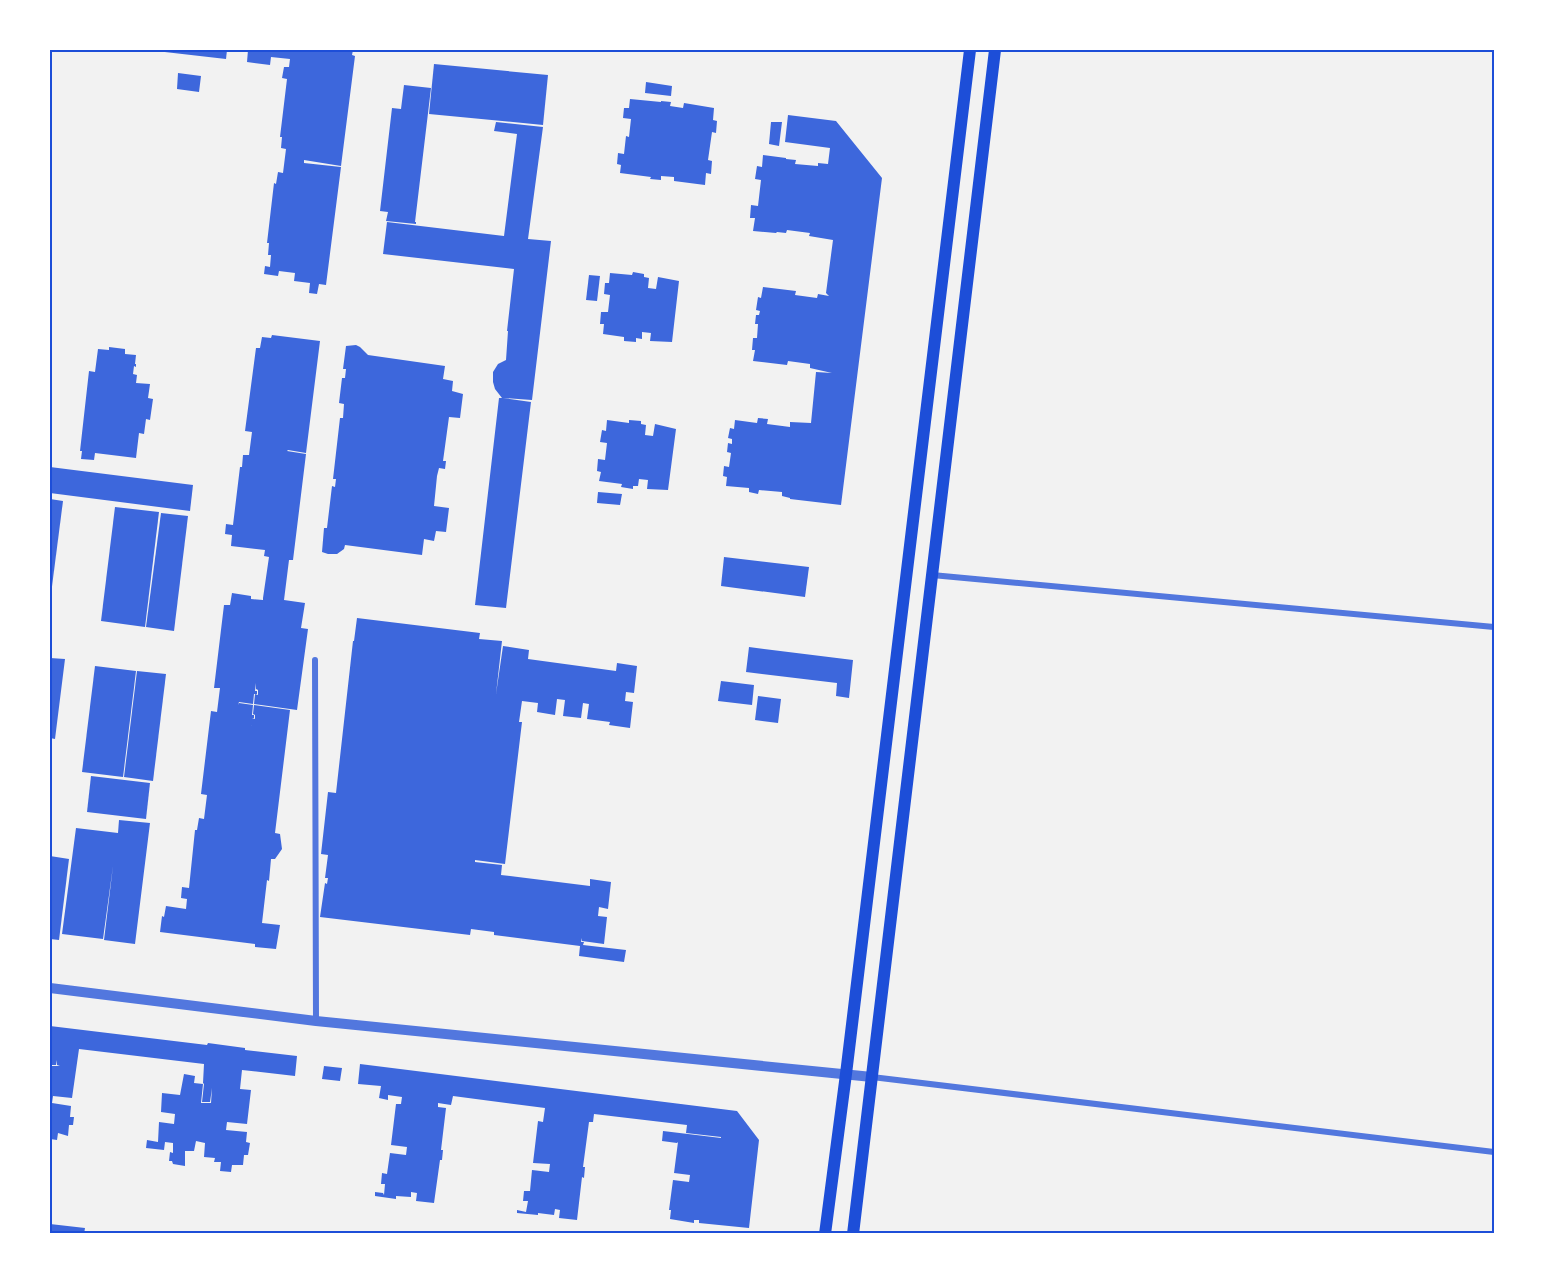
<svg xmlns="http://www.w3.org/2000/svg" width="1544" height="1283" font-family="'Work Sans',sans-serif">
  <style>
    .building { fill: #3d67dc }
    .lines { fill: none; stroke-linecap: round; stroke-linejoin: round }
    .minor { stroke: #5277de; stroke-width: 6 }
    .tertiary { stroke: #5277de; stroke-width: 10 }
    .secondary { stroke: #1d4ed8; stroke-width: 12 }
    .neatline { fill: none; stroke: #1d4ed8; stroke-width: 2 }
  </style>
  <rect width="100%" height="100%" fill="#f2f2f2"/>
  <g class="building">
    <path d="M156 50H227L226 59 156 51Z"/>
    <path d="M248 50H353L352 55 355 56 341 166 304 160V163L341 167 326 285 319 284 317 294 309 293 310 283 294 281 295 273 279 271 278 276 264 274 265 266 270 267 271 255H268L269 243H267L274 183 276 184 278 172 283 173 286 149 281 148 282 137H280L287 79 282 78 284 67H289L290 59 271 57 270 65 247 62Z"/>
    <path d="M434 64 548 75 543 125 429 114Z"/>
    <path d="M178 73 201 76 199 92 177 89Z"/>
    <path d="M646 82 672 86 671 96 645 93Z"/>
    <path d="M404 85 431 88 415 222H416V224L386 221 388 212 380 211 392 108 401 109Z"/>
    <path d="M630 99 661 102V101L671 102 670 106 683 108 684 103 714 108 713 120 717 121 716 133 712 132 708 160 712 161 711 174 706 173 705 185 674 181V177L661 176V180L650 179 651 177 620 173 621 165 617 164 618 153 624 154 626 136 629 137 631 119 623 118 624 108H629Z"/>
    <path d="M788 115 836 121 882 178 841 505 790 499V498L782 496V492L759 490 758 494 749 492V488L726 486 727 477 723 476 724 466 729 467 731 453 727 452 728 443 732 444V439L728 438 730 428 734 429 735 420 757 423 758 418 768 419 767 424 790 427V422L811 423 816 372 832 373 810 368V364L788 361 787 365 753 361 755 350H752L753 338H757L758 324H755L756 315H759L760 311 756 310 758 297 761 298 763 287 796 291 795 295 817 298 818 294 829 296 826 293 833 240 809 236 810 233 787 230 786 233 777 232 776 233 753 231 755 218H750L751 205 758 206 761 180 755 179 757 166 762 167 763 155 786 158V159L796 160 795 164 818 166V163L828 164 830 148 785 142Z"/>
    <path d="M496 122 543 127 528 239 551 241 532 400 503 398 531 402 506 608 475 605 499 398H502L495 389 493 382V372L498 364 506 360 508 331H507L514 269 383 254 387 222 504 236 517 134 494 131Z"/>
    <path d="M771 122H782L779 146 769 144Z"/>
    <path d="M633 272 644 274V277L649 278 648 288 656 289 658 277 679 281 672 342 650 341 651 333 642 332V339L636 338V342L624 341V337L603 334 604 324H600L601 312H608L610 295 604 294 605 283H609L610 273 632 275Z"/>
    <path d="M589 275 600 276 597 301 586 300Z"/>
    <path d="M272 335 320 341 306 453 288 450 287 451 306 454 293 560H289L284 600 305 603 301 628 308 629 297 710 254 704 255 694 258 695V690L256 689V683L255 691H257V694H254L253 704 239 702 238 705 239 703 253 705 252 715H254V718H252L251 726 252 718 255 719V715L253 714 254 705 290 710 275 833 280 834 282 849 275 859H271L269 881 267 880 262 923 280 925 276 949 255 947V944L160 932 162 916 164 917 166 906 186 909 187 899 181 898 182 887 189 888 195 830H197L199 818 204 819 207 795 201 794 211 711 217 712 220 688H214L224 605H230L232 593 251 596V599L263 600V598L269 557 264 556 265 550 231 546 232 535 225 534 226 524 233 525 240 467H242L243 455H249L252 432 245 431 256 348H260L262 337 271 338Z"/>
    <path d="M356 345 360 347 368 355 445 366 443 379 453 381 452 391 463 394 460 418 449 417 443 461H446L445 469 439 468 437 476 434 506 449 508 446 532 436 531 434 541 424 539 422 555 345 545 344 549 337 554H328L322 552 324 528H327L332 486 335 487 336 479H333L340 418H343L344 404 339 403 342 378H345L346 369H343L346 346Z"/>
    <path d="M109 347 125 349V354L136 355 135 364H136V367L134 366 133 374 137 375 136 383 150 384 148 398 153 399 150 420 146 419 144 434 139 433 136 458 95 453 94 460 81 459 82 451H80L89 371 95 372 98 349 109 350Z"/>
    <path d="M607 420 629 423V420L641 421V424L646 425 645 435 653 436 655 424 676 429 668 490 647 489 648 480 639 479 638 486H633V489L621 487 622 484 599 481 601 472 597 471 598 459 605 460 607 443 600 442 602 430 606 431Z"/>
    <path d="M50 467 193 485 190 511 50 493Z"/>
    <path d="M598 492 622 494 620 505 597 503Z"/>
    <path d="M50 499 63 501 51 594H50Z"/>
    <path d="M115 507 159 512 145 627 101 621Z"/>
    <path d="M161 513 188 516 174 631 146 627Z"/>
    <path d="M724 557 809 567 805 597 721 586Z"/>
    <path d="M357 618 480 633 479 639 502 641 496 694 503 646 529 650 528 659 616 671 617 663 637 666 634 693 626 692 625 701 633 702 630 728 609 725 610 722 587 719 589 704 583 703 581 718 563 716 565 700 557 699 555 715 537 712 538 703 522 701 519 722H522L505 864 475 860V862L502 865 501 875 590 886V879L611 882 608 909 599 907 598 916 607 917 604 944 582 941V938L581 942H584L583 945 626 950 624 962 579 956 580 946 494 935V932L471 929 470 935 320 917 325 883 327 884 328 878H325L328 855 321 854 328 792 336 793 353 641H354Z"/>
    <path d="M749 647 853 660 849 698 836 696 837 683 746 672Z"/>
    <path d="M50 658 65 659 55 739 50 738Z"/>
    <path d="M95 666 136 671 123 777 82 772Z"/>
    <path d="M137 671 166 674 153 781 124 777Z"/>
    <path d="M721 681 754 685 752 705 718 701Z"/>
    <path d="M758 696 781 699 778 723 755 720Z"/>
    <path d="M91 776 150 783 146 819 87 812Z"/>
    <path d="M119 820 150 823 135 944 104 940 113 866 103 939 62 934 76 828 118 833Z"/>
    <path d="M50 856 69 859 59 940 50 939Z"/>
    <path d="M50 1026 207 1045 208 1043 245 1048V1050L297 1056 295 1076 242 1070 240 1089 251 1090 247 1124 227 1122 226 1130 247 1132 246 1142 250 1143 248 1155H244L243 1165H232L231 1172 220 1171 221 1162H214L215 1158 204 1157 205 1143 196 1141 194 1151H185V1166L173 1164 172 1161H169L170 1152 173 1153V1143L165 1142 164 1150 146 1148 147 1140 158 1142 159 1122 174 1124 175 1114 161 1112 162 1093 180 1095 184 1074 195 1076 194 1083 203 1084 201 1103H199H211L212 1088 210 1102H202L204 1084 203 1083 204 1064 79 1049 72 1098 53 1096 52 1103 71 1106 70 1117H74L73 1125H69L68 1136 58 1133 57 1140 50 1139V1066H60L57 1065 56 1060V1065H50Z"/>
    <path d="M360 1064 737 1111 759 1140 749 1228 699 1223V1220H694V1223L670 1219 671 1210H669L673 1180 689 1182 690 1175 674 1173 678 1142 677 1143 662 1141 663 1131 721 1138V1137L686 1133 687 1125 594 1114 593 1122H589L583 1167H585L584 1178 582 1177 577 1220 559 1218 560 1210 555 1209 554 1215 538 1213V1215L517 1213V1210L526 1212 528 1201H523L524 1191H530L532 1170 549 1172 550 1164 533 1163 538 1121 543 1122 545 1108 453 1096 451 1105 438 1103V1107L446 1108 441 1150H443L442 1160H440L434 1203 416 1201 417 1193 411 1192V1197L396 1196V1199L375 1196V1192L383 1193 384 1195 385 1184H381L382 1173 387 1174 390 1153 406 1155 407 1147 391 1145 396 1104H401L402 1097 388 1095V1100L379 1098 381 1086 358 1084Z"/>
    <path d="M324 1066 342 1068 340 1081 322 1079Z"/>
    <path d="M50 1224 85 1228 84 1234H50Z"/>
  </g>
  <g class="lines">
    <g class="minor">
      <path d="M932 575 1494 627"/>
      <path d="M315 660 316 1021"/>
      <path d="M872 1077 1494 1152"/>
    </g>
    <path class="tertiary" d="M50 988 316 1021 872 1077"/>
    <g class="secondary">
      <path d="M825 1234 846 1074 970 50"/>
      <path d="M853 1234 995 50"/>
    </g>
  </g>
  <rect width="1544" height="1283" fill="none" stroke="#ffffff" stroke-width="102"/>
  <rect x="51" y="51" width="1442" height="1181" class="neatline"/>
</svg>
